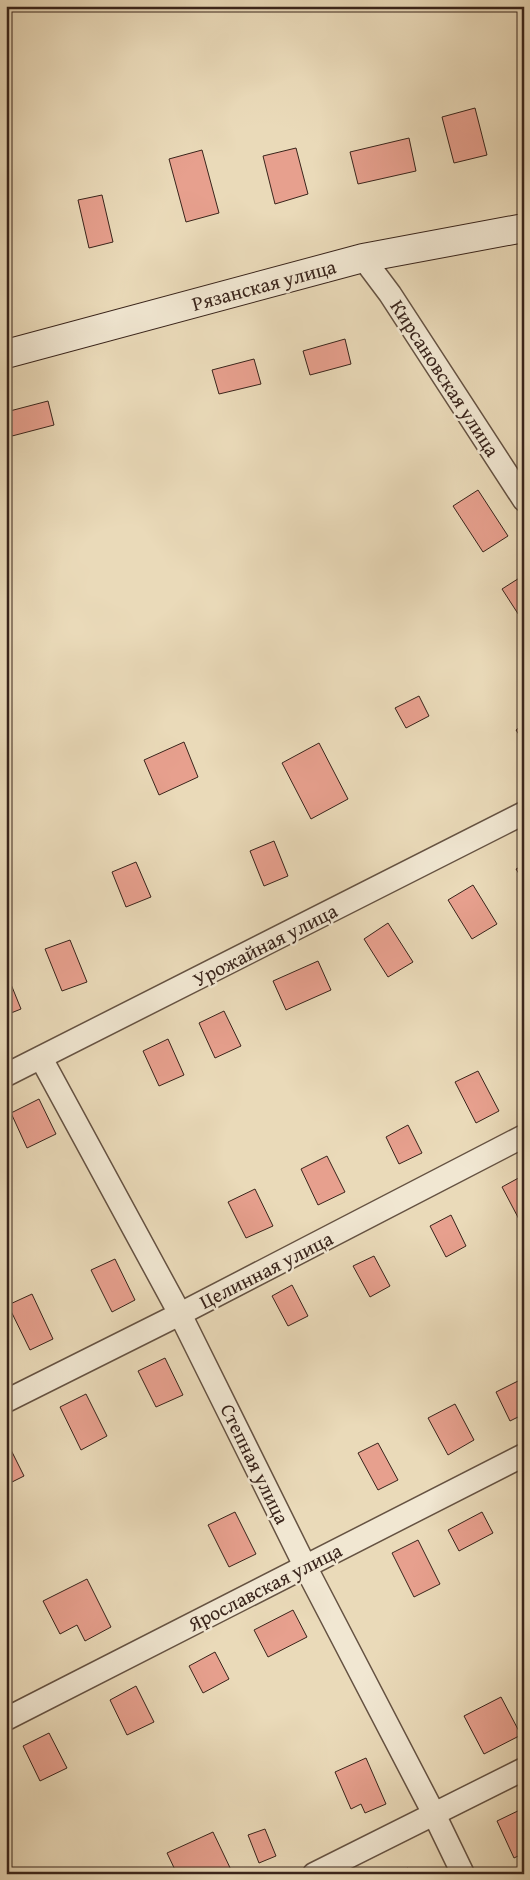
<svg xmlns="http://www.w3.org/2000/svg" width="530" height="1880" font-family="'Gentium Book Plus',serif">
  <style>
    .building { fill: #e7a08e; stroke: #39241b }
    .lines { fill: none; stroke-linecap: round; stroke-linejoin: round }
    .minor-casing { stroke: #655242; stroke-width: 25 }
    .secondary-casing { stroke: #39241b; stroke-width: 30 }
    .minor { stroke: #f1e7d2; stroke-width: 22 }
    .secondary { stroke: #f1e7d2; stroke-width: 28 }
    .labels { text-anchor: middle; stroke-width: 5; stroke-linejoin: round; paint-order: stroke }
    .street-label { font-size: 20px; fill: #39241b; stroke: #f1e7d2 }
  </style>
  <rect width="100%" height="100%" fill="#eadab9"/>
  <filter id="stains"><feTurbulence type="fractalNoise" baseFrequency=".004" numOctaves="4"/><feColorMatrix values="0 0 0 0 .2 0 0 0 0 .09 0 0 0 0 .02 0 0 0 .5 -.17"/></filter>
  <radialGradient id="worn" r=".72"><stop offset=".6" stop-color="#630" stop-opacity="0"/><stop offset="1" stop-color="#630" stop-opacity=".3"/></radialGradient>
  <g class="building">
    <path d="M475 108 487 155 454 163 442 117Z"/>
    <path d="M409 138 416 171 358 184 350 152Z"/>
    <path d="M296 148 308 194 275 204 263 156Z"/>
    <path d="M202 150 219 213 186 222 169 159Z"/>
    <path d="M102 195 113 242 89 248 78 200Z"/>
    <path d="M345 339 351 364 310 375 303 351Z"/>
    <path d="M254 359 261 384 219 394 212 370Z"/>
    <path d="M48 401 54 425 12 436 6 412Z"/>
    <path d="M478 490 508 536 483 552 453 506Z"/>
    <path d="M524 575V623L502 589Z"/>
    <path d="M419 696 429 716 406 728 395 708Z"/>
    <path d="M524 724V742L516 730Z"/>
    <path d="M184 742 198 777 159 795 144 760Z"/>
    <path d="M319 743 348 799 311 819 282 763Z"/>
    <path d="M274 841 288 876 264 886 250 851Z"/>
    <path d="M136 862 151 897 126 907 112 872Z"/>
    <path d="M524 865V882L516 869Z"/>
    <path d="M473 885 497 924 472 939 448 900Z"/>
    <path d="M388 923 413 962 388 977 364 939Z"/>
    <path d="M70 940 87 982 62 991 45 949Z"/>
    <path d="M318 961 331 990 286 1010 273 981Z"/>
    <path d="M6 972 21 1009 6 1015Z"/>
    <path d="M224 1011 241 1046 215 1058 199 1023Z"/>
    <path d="M168 1039 184 1075 159 1086 143 1051Z"/>
    <path d="M478 1071 499 1111 476 1123 455 1082Z"/>
    <path d="M39 1099 56 1134 27 1148 11 1113Z"/>
    <path d="M408 1125 422 1153 399 1164 386 1137Z"/>
    <path d="M327 1156 345 1192 318 1205 301 1169Z"/>
    <path d="M524 1175V1222L521 1223 502 1187Z"/>
    <path d="M255 1189 273 1226 246 1238 228 1202Z"/>
    <path d="M451 1215 466 1246 446 1257 430 1226Z"/>
    <path d="M374 1256 390 1286 370 1297 353 1266Z"/>
    <path d="M115 1259 135 1300 112 1312 91 1270Z"/>
    <path d="M292 1285 308 1316 288 1326 272 1296Z"/>
    <path d="M32 1294 53 1339 30 1350 8 1305Z"/>
    <path d="M165 1358 183 1395 156 1407 138 1371Z"/>
    <path d="M524 1378V1414L510 1421 496 1392Z"/>
    <path d="M86 1394 107 1436 81 1450 60 1407Z"/>
    <path d="M455 1404 474 1440 448 1455 428 1418Z"/>
    <path d="M6 1440 24 1476 6 1485Z"/>
    <path d="M378 1443 398 1480 378 1490 358 1453Z"/>
    <path d="M235 1512 256 1554 229 1567 208 1525Z"/>
    <path d="M482 1512 493 1533 459 1551 448 1530Z"/>
    <path d="M418 1540 440 1584 414 1597 392 1553Z"/>
    <path d="M87 1579 111 1627 85 1641 77 1625 60 1634 43 1601Z"/>
    <path d="M293 1610 307 1637 268 1657 254 1630Z"/>
    <path d="M215 1652 229 1679 203 1693 189 1666Z"/>
    <path d="M136 1686 154 1722 127 1735 110 1700Z"/>
    <path d="M501 1697 521 1735 484 1754 464 1716Z"/>
    <path d="M49 1733 67 1768 40 1781 23 1746Z"/>
    <path d="M366 1758 386 1804 365 1813 361 1804 351 1809 335 1772Z"/>
    <path d="M524 1808V1853L514 1858 497 1821Z"/>
    <path d="M265 1829 276 1856 259 1863 248 1835Z"/>
    <path d="M213 1832 233 1874H177L167 1853Z"/>
    <path d="M408 1868 411 1874H396Z"/>
  </g>
  <g class="lines">
    <g class="minor-casing">
      <g id="minor">
        <path d="M363 258 390 294 524 500"/>
        <path d="M41 1058 180 1314 305 1566 434 1814 463 1874"/>
        <path d="M6 1075 524 813"/>
        <path d="M6 1401 180 1314 524 1136"/>
        <path d="M6 1719 524 1455"/>
        <path d="M314 1874 524 1769"/>
      </g>
    </g>
    <g class="secondary-casing">
      <path id="secondary" d="M6 354 363 258 524 228"/>
    </g>
    <use href="#minor" class="minor"/>
    <use href="#secondary" class="secondary"/>
  </g>
  <g class="labels">
    <g class="street-label">
      <text transform="translate(264 285) rotate(-15)" y="7">Рязанская улица</text>
      <text transform="translate(445 378) rotate(57)" y="7">Кирсановская улица</text>
      <text transform="translate(265 945) rotate(-27)" y="7">Урожайная улица</text>
      <text transform="translate(266 1270) rotate(-27)" y="7">Целинная улица</text>
      <text transform="translate(255 1464) rotate(64)" y="7">Степная улица</text>
      <text transform="translate(265 1587) rotate(-27)" y="7">Ярославская улица</text>
    </g>
  </g>
  <rect width="530" height="1880" fill="none" stroke="#eadab9" stroke-width="25"/>
  <rect x="8" y="8" width="515" height="1865" fill="none" stroke="#39241b" stroke-width="2.5"/>
  <rect x="12" y="12" width="505" height="1855" fill="none" stroke="#39241b"/>
  <rect width="100%" height="100%" filter="url(#stains)"/>
  <rect width="100%" height="100%" fill="url(#worn)"/>
</svg>
